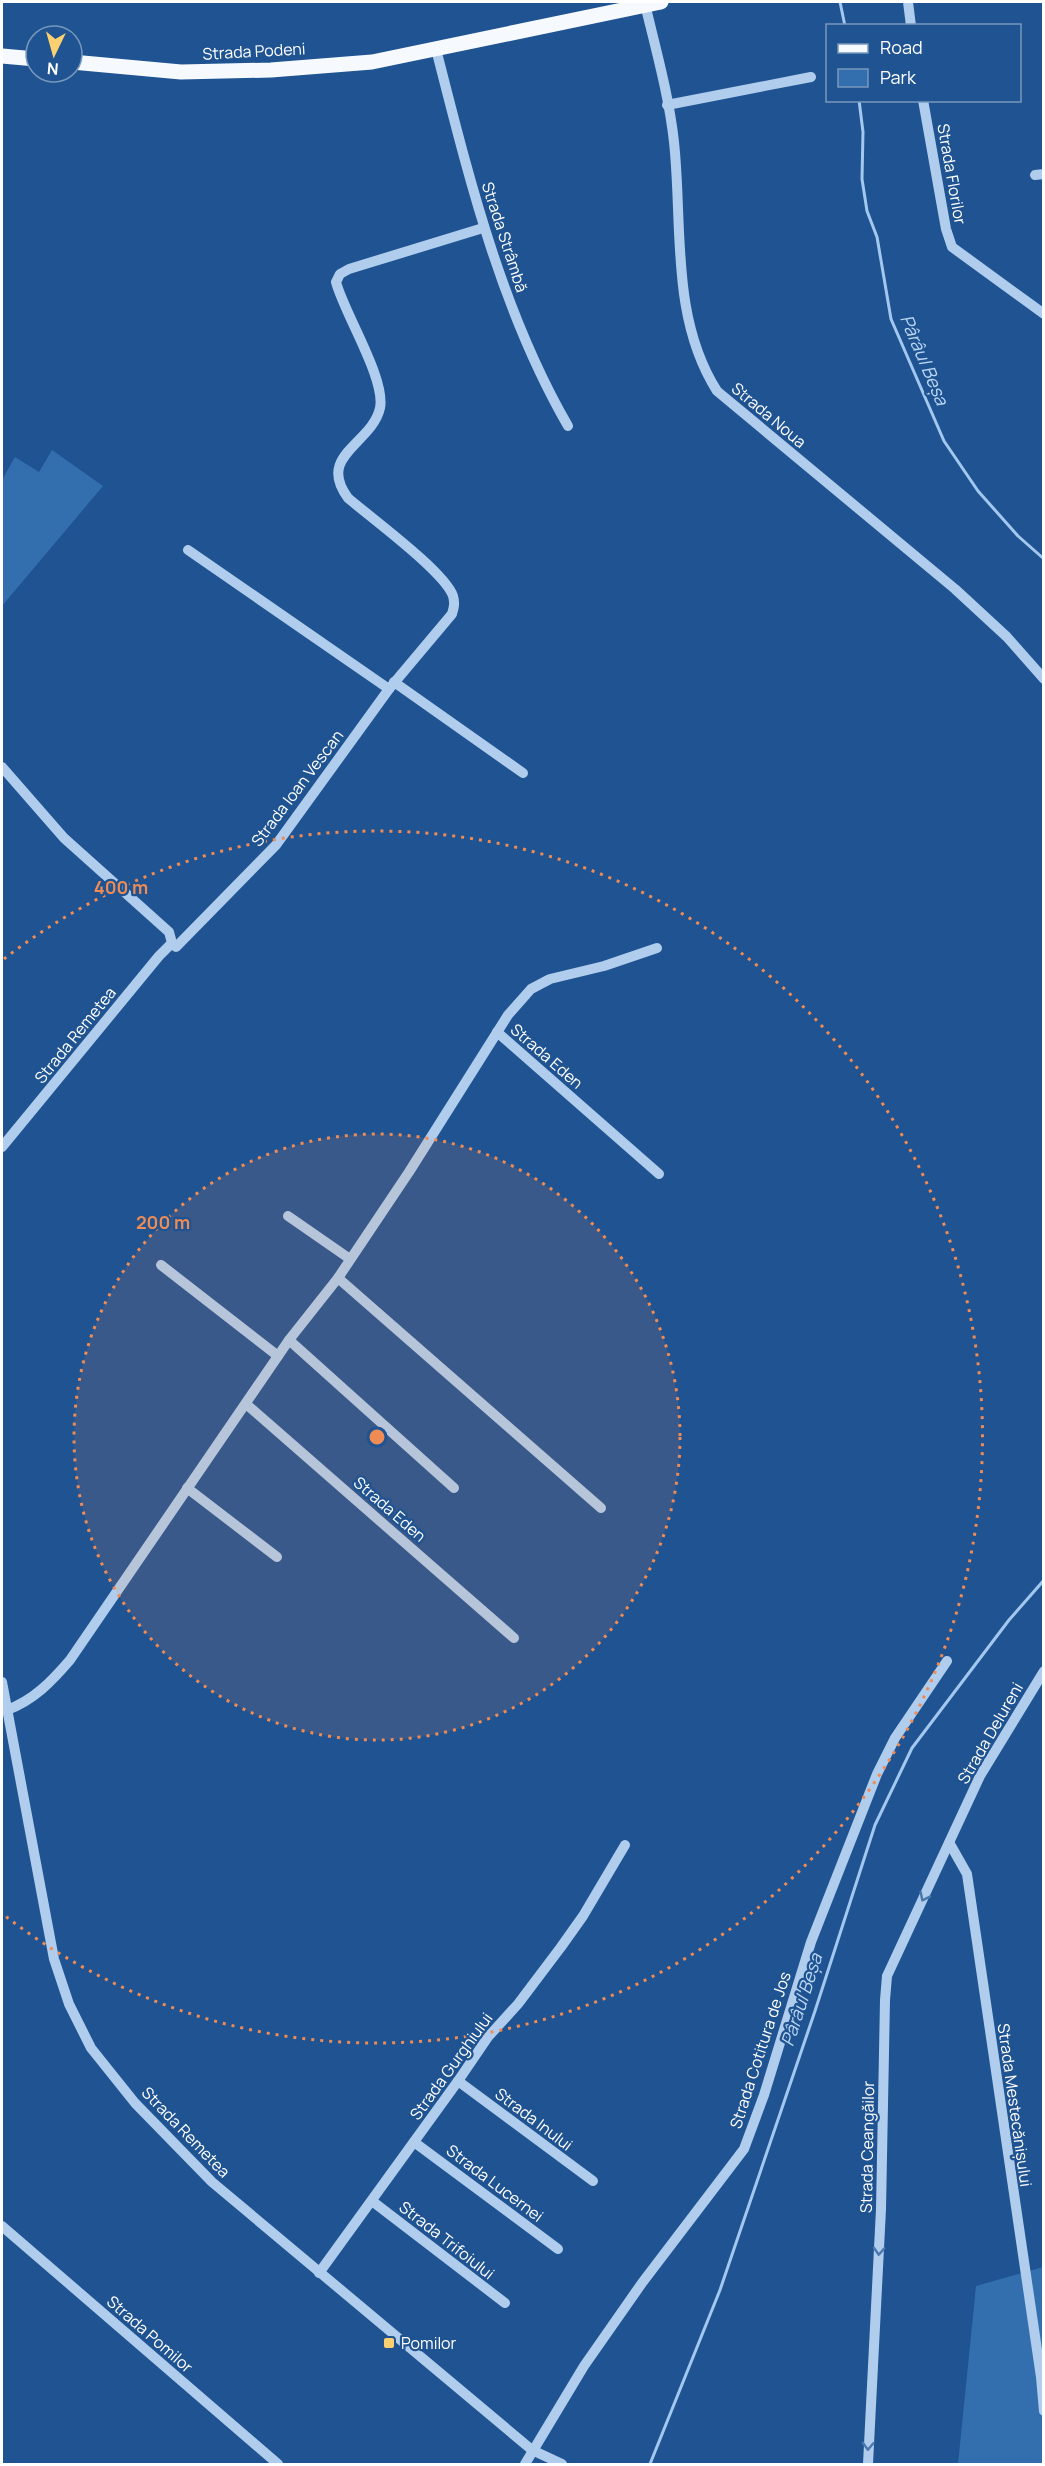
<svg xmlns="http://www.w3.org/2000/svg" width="1045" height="2466" font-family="Manrope,sans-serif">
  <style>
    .green { fill: #336eae }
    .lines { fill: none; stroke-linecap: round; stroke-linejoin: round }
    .stream { stroke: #a3c8ef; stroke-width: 3 }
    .minor { stroke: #b0cded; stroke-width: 10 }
    .major { stroke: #f6faff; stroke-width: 15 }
    .oneway { stroke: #4a78ad }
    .ring { fill: none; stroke: #ef8b55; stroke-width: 3; stroke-dasharray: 3 6 }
    .poi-dot { fill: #fbd070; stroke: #1f5391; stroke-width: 2 }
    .labels { text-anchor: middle; stroke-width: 4.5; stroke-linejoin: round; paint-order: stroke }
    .street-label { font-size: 16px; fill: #fff; stroke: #1f5391 }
    .poi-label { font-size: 16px; fill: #fff; stroke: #1f5391; text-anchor: start }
    .water-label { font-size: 18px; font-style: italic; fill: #bcd7f4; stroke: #1f5391 }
    .centre { fill: #ef8b55; stroke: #1f5391; stroke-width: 3 }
    .ring-label { font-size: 18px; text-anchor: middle; font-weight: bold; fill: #ef8b55; stroke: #1f5391; stroke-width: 4.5; stroke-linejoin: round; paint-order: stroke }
  </style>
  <rect width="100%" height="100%" fill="#1f5391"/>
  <g class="green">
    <path d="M52 450 103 486 2 606V480L15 457 39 472Z"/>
    <path d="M1043 2267V2464H958L976 2286Z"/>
  </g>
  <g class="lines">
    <g class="stream">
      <path d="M840 2 845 26"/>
      <path d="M859 100 863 132 862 179 867 211 877 237 891 319 944 441 978 491 1018 536 1044 559"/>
      <path d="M650 2464 720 2290 815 2011 875 1825 912 1748 1009 1620 1044 1580"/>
    </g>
    <g class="minor">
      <path d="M908 2 911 26"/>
      <path d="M645 4C656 50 669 96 674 142 683 225 670 317 717 391L955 589 1007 637 1044 679"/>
      <path d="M436 49C469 178 501 310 568 426"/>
      <path d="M923 100 946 229 952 247 1044 314"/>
      <path d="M667 105 811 77"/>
      <path d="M1035 175 1044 174"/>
      <path d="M188 550 389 689"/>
      <path d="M394 682 523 773"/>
      <path d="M2 767 64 838 169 932 172 943"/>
      <path d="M172 943 176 947 276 845 389 689 452 614C454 607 455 603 453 596 445 572 370 517 348 498 316 455 372 444 380 408 386 379 344 313 336 282L340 274 349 269 483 228"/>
      <path d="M497 1032 659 1174"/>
      <path d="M2 1147 159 956 172 943"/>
      <path d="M288 1216 350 1259"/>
      <path d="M161 1265 278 1356"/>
      <path d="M338 1278 601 1508"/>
      <path d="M289 1340 454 1488"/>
      <path d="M246 1404 514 1638"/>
      <path d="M187 1488 277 1557"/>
      <path d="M2 1682 54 1959 69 2004 91 2048 135 2103 212 2182 532 2450 562 2464"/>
      <path d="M7 1710C34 1700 52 1681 70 1660L289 1340 338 1278 409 1172 508 1015 531 989 550 979 604 966 657 948"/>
      <path d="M950 1844 967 1874 1041 2377 1044 2411"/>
      <path d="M458 2081 593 2181"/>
      <path d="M414 2142 558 2249"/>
      <path d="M372 2201 505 2303"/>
      <path d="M2 2226 278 2464"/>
      <path d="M319 2273 458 2081 488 2037 518 2004 561 1947 583 1916 625 1845"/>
      <path d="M525 2464 584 2366 642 2283 744 2149 764 2095 811 1942 877 1774 895 1738 947 1661"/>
      <path d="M868 2464 881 2209 885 2000 887 1976 980 1776 1044 1671"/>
    </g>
    <g class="major">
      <path d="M2 56 36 59"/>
      <path d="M72 62 181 72 271 70 372 62 661 2"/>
    </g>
  </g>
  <defs><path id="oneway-chevron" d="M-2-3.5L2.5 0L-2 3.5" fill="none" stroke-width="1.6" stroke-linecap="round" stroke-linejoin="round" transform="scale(1.5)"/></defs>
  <g class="oneway">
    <use href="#oneway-chevron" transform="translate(924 1897) rotate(116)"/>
    <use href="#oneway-chevron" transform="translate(879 2251) rotate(93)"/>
    <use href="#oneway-chevron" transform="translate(868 2446) rotate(92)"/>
  </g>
  <circle cx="377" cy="1437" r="303" fill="#ef8b55" fill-opacity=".12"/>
  <g class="ring">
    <circle cx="377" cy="1437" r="303"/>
    <path d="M4 959A606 606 0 1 1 4 1915"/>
  </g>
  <rect class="poi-dot" x="383" y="2337" width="12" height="12" rx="3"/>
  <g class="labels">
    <g class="street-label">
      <text transform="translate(254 51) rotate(-3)" y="6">Strada Podeni</text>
      <text transform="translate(952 174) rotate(80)" y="6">Strada Florilor</text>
      <text transform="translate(505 237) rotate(72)" y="6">Strada Strâmbă</text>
      <text transform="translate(769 415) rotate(40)" y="6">Strada Noua</text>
      <text transform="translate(297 788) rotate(-53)" y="6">Strada Ioan Vescan</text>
      <text transform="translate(75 1035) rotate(-51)" y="6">Strada Remetea</text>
      <text transform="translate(547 1056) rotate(41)" y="6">Strada Eden</text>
      <text transform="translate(390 1509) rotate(41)" y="6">Strada Eden</text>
      <text transform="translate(990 1733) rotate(-60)" y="6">Strada Delureni</text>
      <text transform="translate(760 2050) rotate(-72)" y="6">Strada Cotitura de Jos</text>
      <text transform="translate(451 2066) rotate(-54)" y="6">Strada Gurghiului</text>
      <text transform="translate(1015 2105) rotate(82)" y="6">Strada Mestecănișului</text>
      <text transform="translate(534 2119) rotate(37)" y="6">Strada Inului</text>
      <text transform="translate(186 2132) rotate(46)" y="6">Strada Remetea</text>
      <text transform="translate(867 2147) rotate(-89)" y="6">Strada Ceangăilor</text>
      <text transform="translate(495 2183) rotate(37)" y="6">Strada Lucernei</text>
      <text transform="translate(447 2240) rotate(38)" y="6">Strada Trifoiului</text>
      <text transform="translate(150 2334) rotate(41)" y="6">Strada Pomilor</text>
    </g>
    <g class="poi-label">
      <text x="401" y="2349">Pomilor</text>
    </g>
    <g class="water-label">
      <text transform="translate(924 360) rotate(67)" y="6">Pârâul Beșa</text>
      <text transform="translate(802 2000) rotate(-72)" y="6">Pârâul Beșa</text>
    </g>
  </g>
  <circle cx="377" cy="1437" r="9" class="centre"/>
  <g class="ring-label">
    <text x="121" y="894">400 m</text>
    <text x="163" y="1229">200 m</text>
  </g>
  <rect width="1045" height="2466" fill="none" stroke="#ffffff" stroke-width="6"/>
  <rect x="826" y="24" width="195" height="78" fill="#1f5391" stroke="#7998bd" stroke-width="1.5"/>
  <rect x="838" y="44" width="30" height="9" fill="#f6faff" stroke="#7998bd" stroke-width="1.5"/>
  <text x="880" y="54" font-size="18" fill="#ffffff">Road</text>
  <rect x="838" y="69" width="30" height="18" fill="#336eae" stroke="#7998bd" stroke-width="1.5"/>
  <text x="880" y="84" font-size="18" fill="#ffffff">Park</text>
  <g transform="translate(54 54) rotate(185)"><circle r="28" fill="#1f5391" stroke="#7998bd" stroke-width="1.5"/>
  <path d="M0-4.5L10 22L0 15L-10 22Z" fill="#fbd070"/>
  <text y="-9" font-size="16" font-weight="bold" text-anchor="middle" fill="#ffffff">N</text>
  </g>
</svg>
